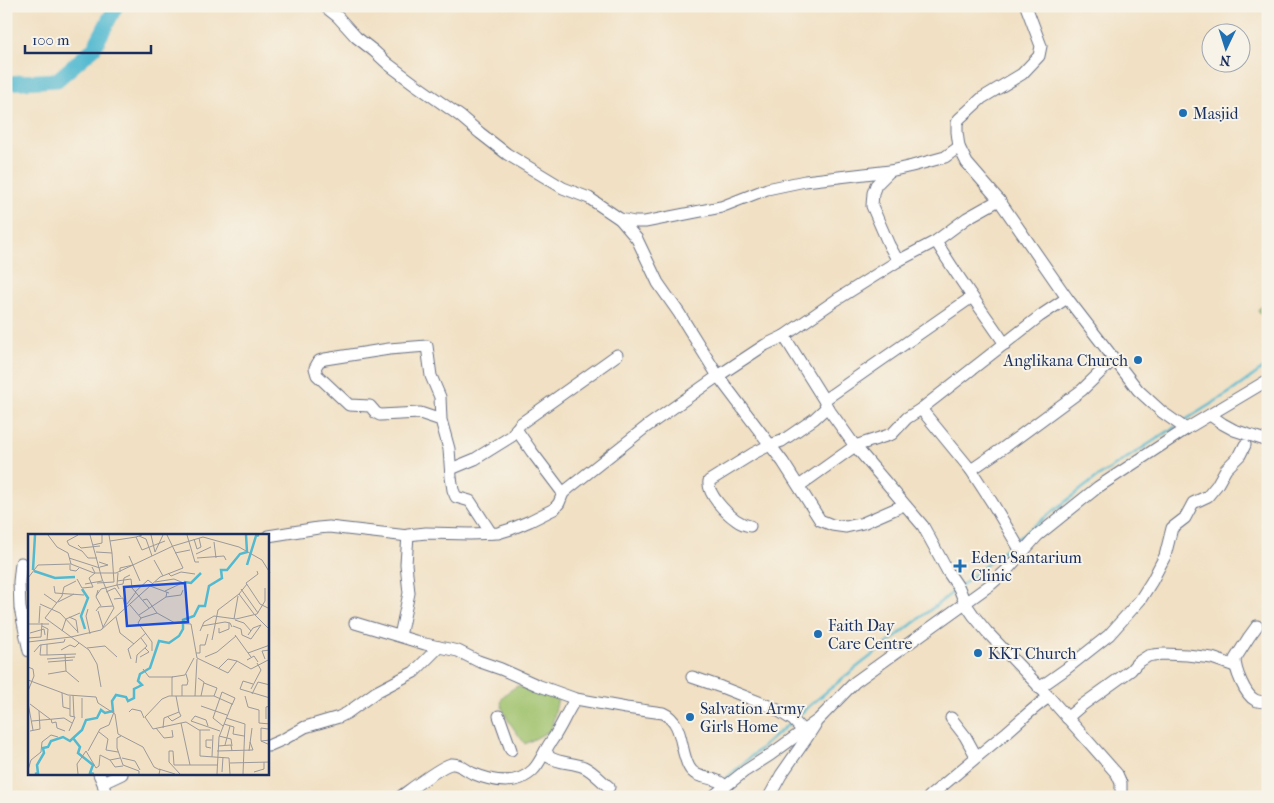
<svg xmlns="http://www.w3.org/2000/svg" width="1274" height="803" font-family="'IM FELL French Canon',serif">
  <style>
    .green { fill: #9ec16a; stroke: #5c7864 }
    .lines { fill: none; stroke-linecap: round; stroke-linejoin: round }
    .stream { stroke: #52b9d0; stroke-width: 2.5 }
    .river { stroke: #52b9d0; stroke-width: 15 }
    .minor-casing { stroke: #666d81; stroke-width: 13 }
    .minor { stroke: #fff; stroke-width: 11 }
    .poi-dot { fill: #1f6fb2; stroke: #f7f3e8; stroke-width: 2 }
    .labels { text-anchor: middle; stroke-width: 4; stroke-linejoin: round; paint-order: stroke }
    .poi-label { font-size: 16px; fill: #1b2f5e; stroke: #f7f3e8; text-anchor: start }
    .inset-river { fill: none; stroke: #52b9d0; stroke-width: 2.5 }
    .inset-road { fill: none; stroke: #9b999b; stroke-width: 1 }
    .view { fill: #1d4ed8; fill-opacity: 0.15; stroke: #1d4ed8; stroke-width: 2.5 }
    .inset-edge { fill: none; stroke: #1b2f5e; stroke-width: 2.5 }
  </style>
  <rect width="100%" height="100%" fill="#f7f3e8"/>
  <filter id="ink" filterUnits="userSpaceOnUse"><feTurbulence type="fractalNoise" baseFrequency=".02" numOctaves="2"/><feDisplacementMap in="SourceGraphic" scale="10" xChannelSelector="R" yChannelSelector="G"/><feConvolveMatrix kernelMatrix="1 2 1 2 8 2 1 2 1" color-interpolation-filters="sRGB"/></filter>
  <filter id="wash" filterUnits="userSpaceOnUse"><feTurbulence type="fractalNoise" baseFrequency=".0096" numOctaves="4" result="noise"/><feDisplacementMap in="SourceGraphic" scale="20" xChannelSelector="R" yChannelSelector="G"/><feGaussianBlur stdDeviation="1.12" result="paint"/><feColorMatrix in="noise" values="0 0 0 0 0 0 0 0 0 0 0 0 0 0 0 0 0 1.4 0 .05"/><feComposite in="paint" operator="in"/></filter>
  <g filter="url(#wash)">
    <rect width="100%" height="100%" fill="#f1e0c3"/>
    <g class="green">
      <path d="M1268 298V322L1258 310Z"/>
      <path d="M517 686 558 698 551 730 525 744C519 735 497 709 502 699 504 693 512 690 517 686Z"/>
    </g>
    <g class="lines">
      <g class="stream">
        <path d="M1182 422 1232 391 1268 365"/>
        <path d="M1017 539 1096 478 1175 427"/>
        <path d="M961 586 1012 543"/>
        <path d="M795 718 843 678 957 589"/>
        <path d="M723 781 791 722"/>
      </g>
      <path class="river" d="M6 83 57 80 94 48 116 6"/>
    </g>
  </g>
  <g filter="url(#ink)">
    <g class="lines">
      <g class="minor-casing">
        <g id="minor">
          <path d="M324 6 338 17 356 37 374 51 388 64 416 85 460 116 480 133 507 154 563 188 589 198 620 219 634 222H645L721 207 767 189 805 181 890 171 912 166 945 157 959 147"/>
          <path d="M1026 6 1041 46 1039 56 1022 74 982 98 959 119 957 123V132L959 147 967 163 999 200 1067 298 1138 390 1162 412 1186 429"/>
          <path d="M890 171 876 185 873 193 872 206 889 245 898 261"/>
          <path d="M620 219 637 239 658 283 679 313 718 376 783 462 820 520 832 525 846 527 863 523 904 505"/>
          <path d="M936 241C957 277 982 310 1005 344"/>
          <path d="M784 336 824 400 827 407 855 446 923 526 948 572 959 588 965 603 974 616 987 632 1049 697 1117 774 1121 783V797"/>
          <path d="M824 400 972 297"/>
          <path d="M921 409 971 470 993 504 1022 553"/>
          <path d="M1210 415 1223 424 1234 430 1268 441"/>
          <path d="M441 420 420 413 380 415 376 413 370 406 349 405 317 375 315 368 319 361 325 359 389 349 427 346 431 376 440 397 441 420 449 449 451 477 453 490 456 497 470 501 491 533"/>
          <path d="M516 429 532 452 563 493"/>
          <path d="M451 469 475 459 512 436 520 424 617 355"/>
          <path d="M971 470 1006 446 1082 390 1114 359"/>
          <path d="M799 486 855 446 892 434 907 418 921 409 1040 316 1067 298"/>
          <path d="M750 526C745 525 740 523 736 520 726 513 707 494 709 481L754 453 770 445 782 441 814 419 827 407"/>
          <path d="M268 536 318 528 329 527 408 536"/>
          <path d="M21 563 19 582 20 608 29 651"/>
          <path d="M355 623 425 644 458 651 478 661 501 669 537 685 576 699 626 708 663 713C684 722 679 749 689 767 696 781 716 775 725 786"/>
          <path d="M1257 626 1249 637 1235 659C1235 670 1245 695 1255 700 1259 702 1264 702 1268 702"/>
          <path d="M400 636 409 593 406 564 408 535 426 533 470 534 498 533 511 529 530 521 554 509 559 503 563 493 569 488 646 427 718 376 765 345 784 336 836 300 898 261 936 241 967 218 999 200"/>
          <path d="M692 677 721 687 774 708 793 720 803 731"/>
          <path d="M1039 688 1066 669 1109 635 1140 600 1152 581 1165 556 1172 528 1185 518 1193 503 1208 496 1217 485 1226 469 1240 455 1245 445"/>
          <path d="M499 716 511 750"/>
          <path d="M951 718 965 736 976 756"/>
          <path d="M1067 718 1081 706 1131 670 1137 663 1148 656 1153 655 1163 654 1187 655 1212 658 1235 666"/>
          <path d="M268 746 284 739 305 727 339 717 347 713 376 692 414 672 439 647"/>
          <path d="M546 750 549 757C560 764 573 762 584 767 593 771 601 781 609 787"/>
          <path d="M99 774 103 783 106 797"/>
          <path d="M103 783 122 774"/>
          <path d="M400 797C411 789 441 766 451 764 459 763 466 770 472 773 491 781 516 787 533 770 539 764 542 756 547 748 550 742 554 738 557 732 564 721 568 709 576 699"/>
          <path d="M712 797 745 771 770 755 818 720 855 682 990 585 1006 571 1037 536 1098 487 1186 429 1268 380"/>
          <path d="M769 797 781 775 806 739 815 725"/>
          <path d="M929 797C955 775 981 753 1007 732 1021 720 1034 707 1049 697"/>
        </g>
      </g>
      <use href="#minor" class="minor"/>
    </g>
  </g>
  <g class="poi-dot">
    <circle cx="1183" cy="113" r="5"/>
    <circle cx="1138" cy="360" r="5"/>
    <path d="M957.5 558.5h5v5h5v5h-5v5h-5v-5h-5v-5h5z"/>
    <circle cx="818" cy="634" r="5"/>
    <circle cx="978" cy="653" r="5"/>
    <circle cx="690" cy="717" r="5"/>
  </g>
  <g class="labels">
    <g class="poi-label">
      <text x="1193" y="119">Masjid</text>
      <text x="1128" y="366" text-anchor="end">Anglikana Church</text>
      <text x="971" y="563">Eden Santarium<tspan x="971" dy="18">Clinic</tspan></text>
      <text x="828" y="631">Faith Day<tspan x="828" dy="18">Care Centre</tspan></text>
      <text x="988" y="659">KKT Church</text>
      <text x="700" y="714">Salvation Army<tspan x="700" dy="18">Girls Home</tspan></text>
    </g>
  </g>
  <g transform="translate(28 534)">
    <rect width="241" height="241" fill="#f1e0c3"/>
    <path class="inset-river" d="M219 31 228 2 231 1M5 36 7 1M6 37 27 44 47 43M156 48 163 49 173 39M54 55 60 64 53 82 57 95M45 204 52 213 50 219 65 231 62 239 66 240M7 240 10 239 9 231 16 219 15 214 20 213 23 207 35 203 42 207 54 196 58 186 69 184 73 176 77 179 85 177 84 167 88 161 98 163 100 167 106 164V155L114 151 110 147 112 140 122 134 131 107 141 109 151 102 155 95V86L166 82 171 72H177L181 52 194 44 193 36H199L212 20 219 18 218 1"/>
    <path class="inset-road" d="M20 1 29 13 40 19 43 30M50 1 39 7 41 11 54 17 60 24H69M62 1 74 45 86 74 74 95M81 1 84 19M114 1 108 3 114 16 137 7M123 1 127 18 135 1M159 1 167 28H171M111 2 118 5 124 22M166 5 169 15 173 13 171 4M82 7 108 3M186 8 188 24M50 11 53 14 72 12M65 11 74 9V1M68 18 84 19 86 48 69 49M147 19 162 16M168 20 183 13M101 22 112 47M41 24 72 34M169 24 196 22 198 26M126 26 135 42M71 28 80 31 72 33M42 31V36L48 37 51 34M229 37 230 40 218 49 232 70 242 75M92 38V34L105 31M140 39 143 42 153 38 167 40M0 44 10 31 43 30 66 39H88L145 12 175 3 211 13 234 26 242 39M49 45 54 54 65 53 61 44 67 39 64 33M48 47 36 53 34 62 17 84 61 116 69 130 73 153M89 47 103 45 104 54 121 74M127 48 146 45 158 50M57 50 74 47M219 50 211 60 226 80M26 52 27 59 56 61M122 52 141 59M91 55 89 51 95 50 96 44 102 41M213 55 230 79M70 56 68 63 73 72M137 57 152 50M78 58 87 54 93 63M107 58 120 46 125 50M16 60 29 69M68 62 73 55 89 51 90 39M138 63 153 61 155 56M86 65 95 64 97 74M115 66 119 65 129 79M30 68 46 60M12 70 32 79 50 98M99 70 108 58M102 71 113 84 110 89 124 108V117M60 75 58 82 62 100M68 77 71 73 85 72M70 77 75 93M111 81 138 63 139 58M227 81 242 96M41 83 48 86 50 99M88 83 92 99 106 110M113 84 129 79 147 89 163 90 169 124 200 139 209 127 223 135 242 125M206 85 210 62M207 86 216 89 223 97M11 89 12 72M0 90H21M14 92 20 95 19 106M174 92 197 88 202 89 204 93M205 92 213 95 214 101 223 105 233 91M191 94V99L201 95V89M34 97 38 85 52 79M172 97 176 88 186 82 208 85 229 80 237 67V54M2 99 16 95 17 101M207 101 223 123M220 101 225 94 233 91M0 104 13 103 14 89M184 106 190 76 211 60M0 108 43 103 73 96 132 43 155 34 139 1M19 110V121L48 120M13 111 12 121H19M59 114 77 112 89 123M33 116 42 111 47 113 51 109M6 118 12 111 36 108 37 105M168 119H172V111H177L180 100M220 119 242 111M37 120 38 137 51 148M112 123 121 118 117 114M177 123 189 118 208 102M19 125 47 123M103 125 100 115 118 99M237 125 234 117 242 116M219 126 226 122 230 128M20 128 45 126M108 129 109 121 119 112 113 104M0 133 5 135 6 142 0 157M191 134 200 125 209 127M115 135 121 143H145M20 140 38 137M170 144 176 148 173 162M0 146 40 161 68 163 70 169 87 180 90 200 115 213 126 233 132 236 131 240M176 149 189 154 186 162M225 150 215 147 212 155 242 164M223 155 233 136 229 129M34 159 35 173 42 175M224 160 230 148 242 151M45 161 46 183M144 162V143L157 141 166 124M154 162V151H159L160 147 158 140M167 162 169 125M217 162 220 173 231 176V189L242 190M54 164V184M0 169 5 196M2 170 22 185M173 172 199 181M101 178 104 175 113 177 116 184M140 183 144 187 153 182 151 178M198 184 217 190 215 240M23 185 24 189 28 188 29 194 37 197M238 185V173L242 172M4 187 36 184 44 189M153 189 158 188 171 196H182M196 190 206 193 205 200 216 202M180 192 178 186 167 182 163 187 192 197M195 192 185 184 194 158 207 164 204 171M128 194 136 204 145 203 144 196M135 194 136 184 151 178 148 162M172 196V222L201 224 202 240M2 197 12 195 11 177M41 197 47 183 42 182V162M71 198 80 205 78 216 90 218M93 202 89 204V214L95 231 111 237V240M191 202 203 205 204 212M242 206 233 207 242 211M233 207V194L240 195M197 211 202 192M190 212 203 211 204 217M183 214 178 213V206H184M60 217 72 195 81 191 86 178M189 217 225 216 222 208M221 217 224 194M184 223 185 201M94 224 107 227 112 236M82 226 87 233 95 232M202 229 242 228M189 231H162L153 189 125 195 117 183 134 165 141 162H186L204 170 191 203 189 240M131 235 147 240M0 236 3 226 13 218 14 208 23 201 30 203M194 238 195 223M226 238 236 235V228M50 240 49 230 58 217 68 234 71 232 72 221 82 226 92 224M152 240 141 228V217H145L146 231H162"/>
    <path class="view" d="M157 49 160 88 99 92 96 53Z"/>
    <rect width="241" height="241" class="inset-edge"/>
  </g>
  <rect width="1274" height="803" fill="none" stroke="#f7f3e8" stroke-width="25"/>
  <g transform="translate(1226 48) rotate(184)"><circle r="24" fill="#f7f3e8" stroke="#9fa5b1"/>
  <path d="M0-4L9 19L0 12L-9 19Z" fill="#1f6fb2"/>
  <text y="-8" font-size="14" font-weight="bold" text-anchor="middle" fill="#1b2f5e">N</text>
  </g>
  <path d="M25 45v8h126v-8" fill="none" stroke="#1b2f5e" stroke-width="2.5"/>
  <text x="32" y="45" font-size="15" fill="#1b2f5e" stroke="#f7f3e8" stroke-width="4" paint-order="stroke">100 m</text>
</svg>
